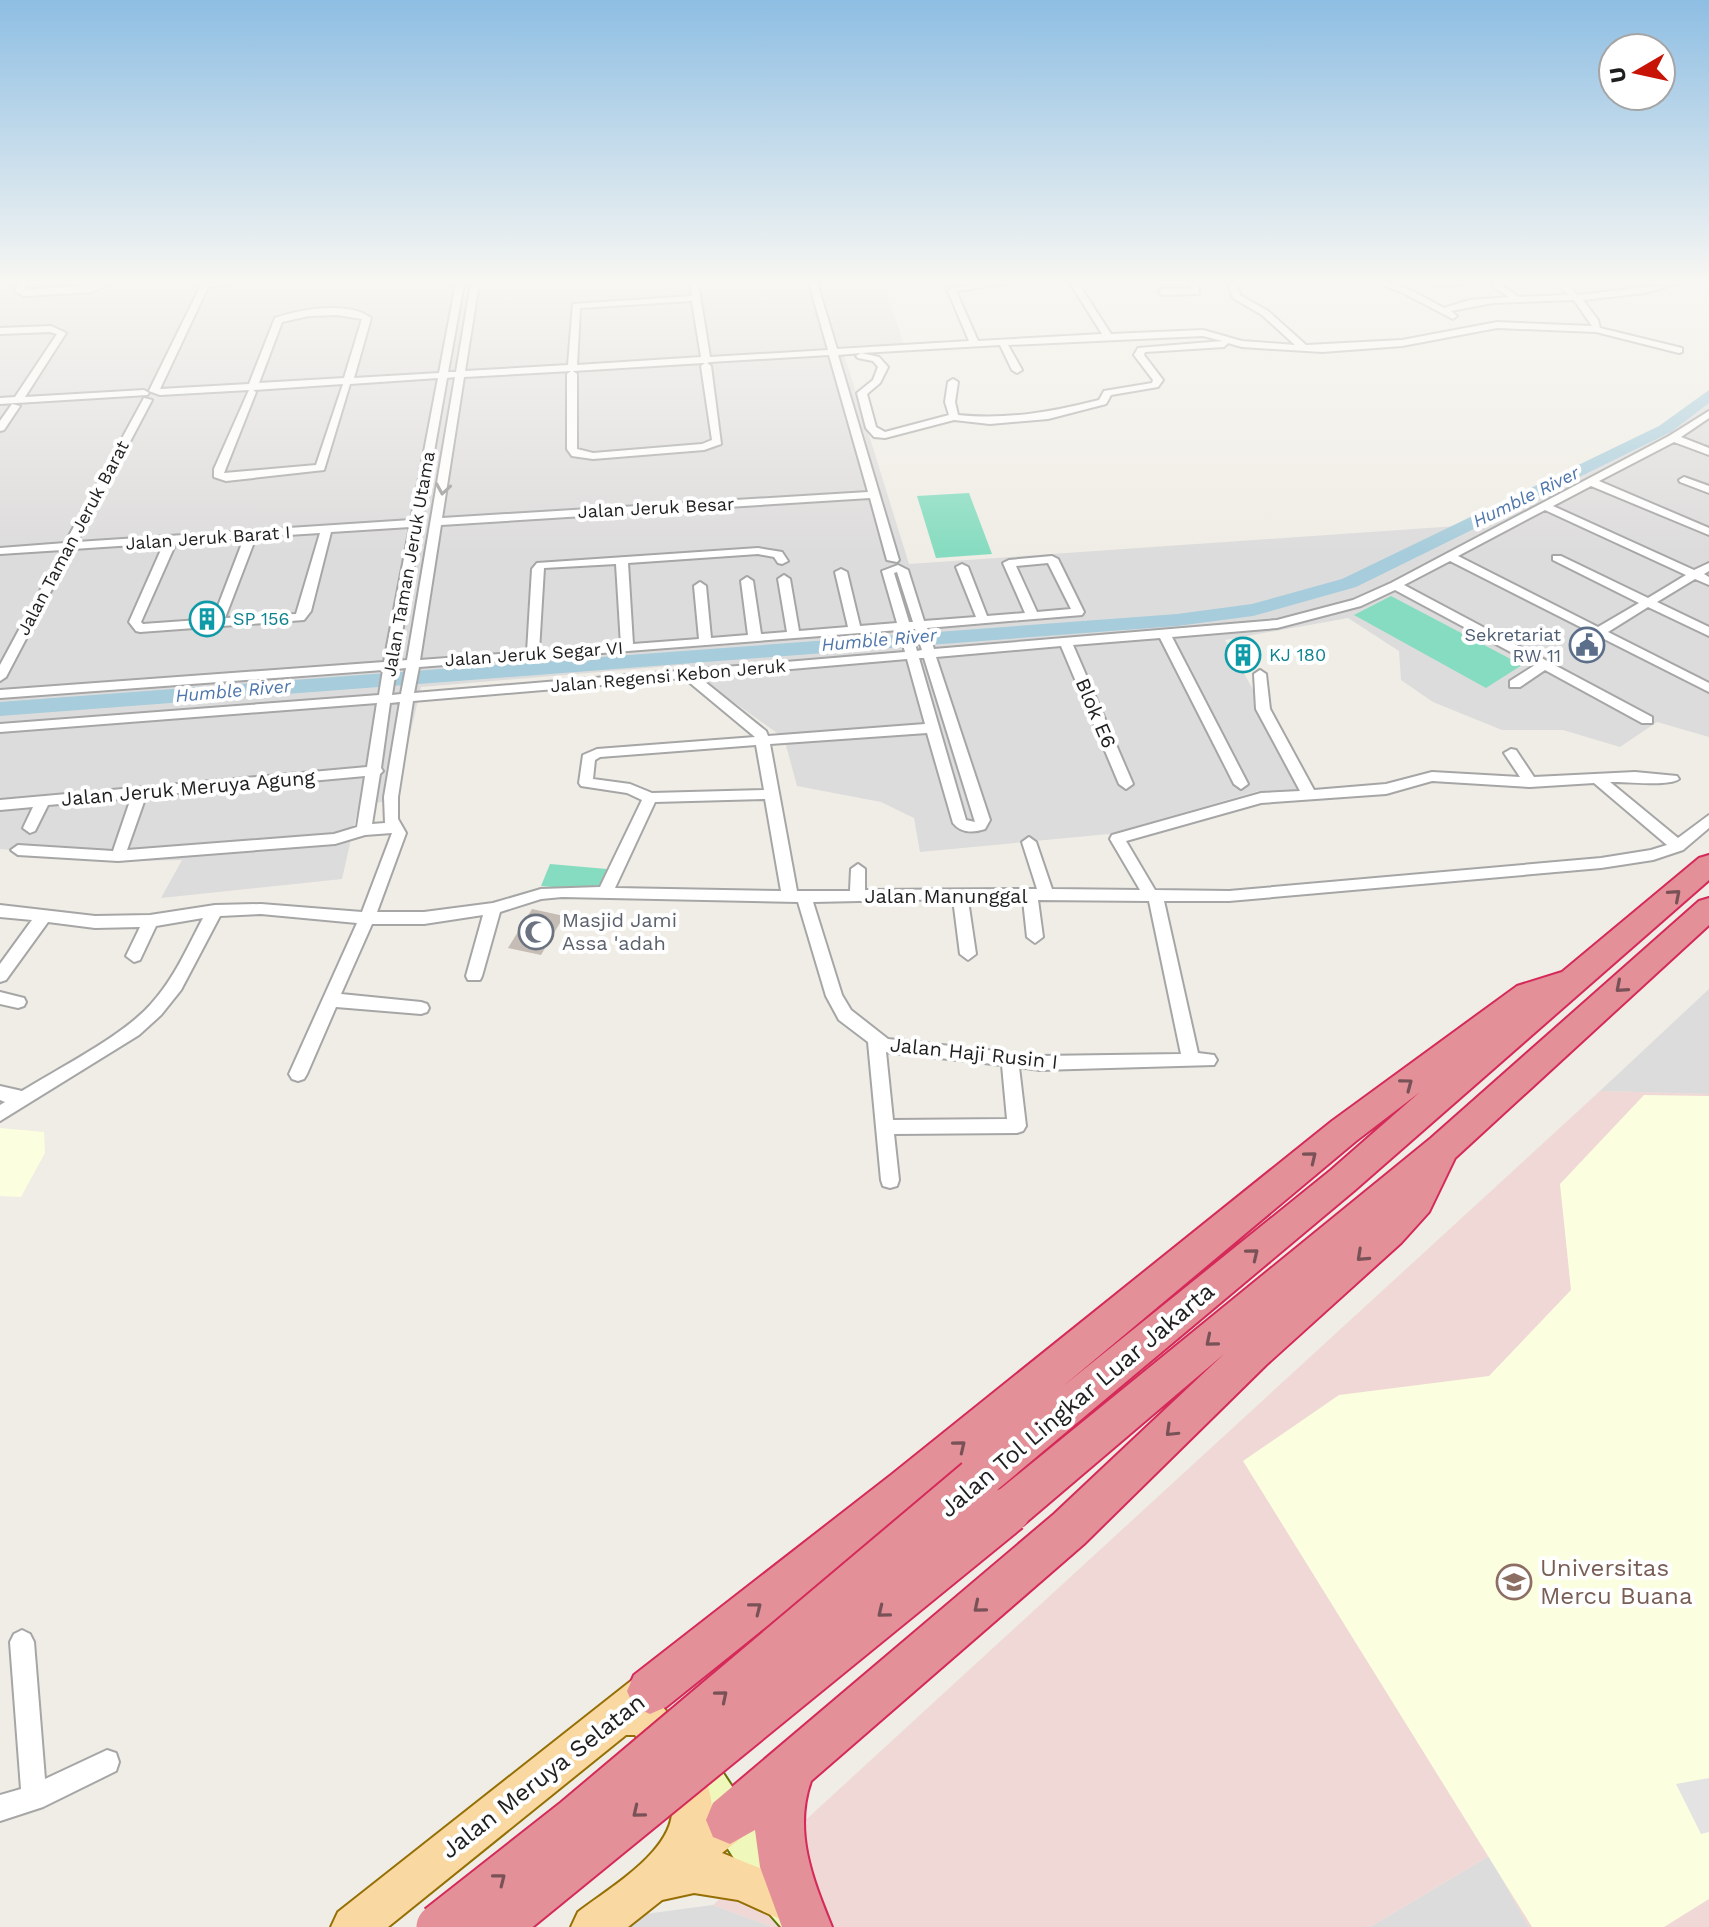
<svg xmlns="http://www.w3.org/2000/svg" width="1709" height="1927" font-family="'Work Sans',sans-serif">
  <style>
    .residential { fill: #dddcdc }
    .commercial { fill: #efd8d5 }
    .education { fill: #fcfee0 }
    .pitch { fill: #86dcc0 }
    .parking { fill: #e3e3e3 }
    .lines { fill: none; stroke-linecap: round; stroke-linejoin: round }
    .river { fill: #a7ccdb; fill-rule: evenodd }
    .building { fill: #c4bcb5 }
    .street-casing { stroke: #a6a6a6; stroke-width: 4 }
    .secondary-casing { stroke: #607308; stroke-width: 4 }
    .primary-casing { stroke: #956f05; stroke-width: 4 }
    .highway-casing { stroke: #d52a59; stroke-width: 4 }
    .street { fill: #fff; fill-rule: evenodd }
    .secondary { fill: #f0f7bb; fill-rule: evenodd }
    .primary { fill: #f9d9a1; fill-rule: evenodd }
    .highway { fill: #e49099; fill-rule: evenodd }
    .highway-bridge-casing { stroke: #d52a59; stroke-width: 49; stroke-linecap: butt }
    .highway-bridge { stroke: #e49099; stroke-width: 45 }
    .oneway { stroke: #9a9a9a }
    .oneway2 { stroke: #785256 }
    .labels { text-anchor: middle; stroke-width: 8; stroke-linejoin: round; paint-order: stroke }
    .far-water-label { font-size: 18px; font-style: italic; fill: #4e76ac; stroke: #fff }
    .far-street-label { font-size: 18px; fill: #1f1f1f; stroke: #fff }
    .far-culture-label { font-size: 18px; fill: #0d838f; stroke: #fff; text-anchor: start }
    .far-service-label { font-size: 18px; fill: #4e5e75; stroke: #fff; text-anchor: end }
    .street-label { font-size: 20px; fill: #1f1f1f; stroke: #fff }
    .worship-label { font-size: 20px; fill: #5b616d; stroke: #fff; text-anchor: start }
    .near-street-label { font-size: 24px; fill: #1f1f1f; stroke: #fff }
    .near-education-label { font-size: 24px; fill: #785e54; stroke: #fff; text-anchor: start }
  </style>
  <rect width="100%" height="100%" fill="#efede5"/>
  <g class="residential">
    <path d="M0 283H883L905 347 843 351 909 564 1471 525 1655 430 1709 392V737L1657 722 1620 747 1563 730H1502L1433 702 1401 680 1399 651 1348 618 1225 640 1310 790 1258 791 1109 834 920 852 914 818 881 802 797 786 784 738 682 665 421 687 395 801 359 804 342 879 161 898 182 860 129 861 0 849Z"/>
    <path d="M1709 989V1094L1600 1091Z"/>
    <path d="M1489 1856 1529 1927H1370Z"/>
    <path d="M713 1905 772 1927H624L637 1915Z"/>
  </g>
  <path class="commercial" d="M1600 1091 1709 1094V1927H1529L1489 1856 1370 1927H772L713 1905Z"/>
  <g class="education">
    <path d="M1644 1095 1709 1096V1899L1664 1927H1532L1243 1461 1339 1395 1489 1376 1571 1290 1560 1184Z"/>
    <path d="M0 1128 44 1132 45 1153 21 1197 0 1196Z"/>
  </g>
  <g class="pitch">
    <path d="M969 493 992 554 936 558 917 496Z"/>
    <path d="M1391 596 1522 665 1486 688 1354 615Z"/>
    <path d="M550 864 607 869 599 891 541 886Z"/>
  </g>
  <path class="parking" d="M1709 1778V1832L1701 1834 1676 1784Z"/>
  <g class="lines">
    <path class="river" d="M1709 390V403L1671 432 1356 587 1253 616 1177 626 0 716V702L1177 614 1252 604 1342 579 1659 426Z"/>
  </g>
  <path class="building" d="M532 909 564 916 541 955 508 948Z"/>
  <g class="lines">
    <g class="street-casing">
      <g id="street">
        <path d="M19 283H27L25 290 110 283 92 292 24 296 15 291Z"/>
        <path d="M202 283H237L208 287 160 389 249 384 275 318C301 309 348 301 371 318L354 378 439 373 456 283H464L448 372H456L471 283H479L465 371 568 365 573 304 692 296 690 283H698L710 357 828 350 809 283H817L837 349 969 341 947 289 980 283H1010L956 291 978 341 1102 334 1070 283H1078L1111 334 1203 330 1242 341 1295 345 1262 315 1233 298 1228 283H1236L1240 295 1268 311 1306 345 1402 340 1497 322 1592 326 1574 300 1493 303 1451 311 1457 316 1453 319 1403 293 1378 283C1403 283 1423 297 1444 308L1470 300 1509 297 1488 283H1498L1519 297 1569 295 1555 283H1565L1578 295 1681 283 1645 293 1583 300 1598 320 1600 328 1682 348V352L1679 353 1596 332 1497 328 1402 346 1322 352 1242 347 1228 343 1224 347 1145 352 1144 355 1163 380 1158 387 1111 395 1106 404 1048 419 990 424 954 420 885 438 874 437 866 428 857 393 873 380 878 367 873 361 858 358 856 356 861 353 838 355 899 560 897 562 887 560 870 498 441 525 420 660 527 652 532 569 537 563 758 548 782 552 788 561 782 564 778 563 774 557 758 554 628 563 633 644 699 639 694 586 700 582 706 586 711 638 748 635 741 581 747 577 753 581 761 634 787 632 778 579 784 575 790 579 799 631 848 627 835 572 841 569 847 572 860 626 897 623 882 571 898 565 908 570 924 621 976 617 956 567 962 564 968 567 987 616 1025 613 1003 563 1009 560 1052 556 1058 559 1084 612 1082 615 927 628 934 649 1277 620 1353 600 1391 583 1669 436 1709 411V418L1681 437 1709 448V455L1674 442 1599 481 1709 528V535L1591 486 1553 506 1694 570 1709 563V571L1704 574 1709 577V585L1695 579 1657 602 1709 627V636L1648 607 1608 632 1709 683V692L1450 561 1404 585 1652 717V723H1642L1545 670 1520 687H1510V681L1535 665 1395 590 1361 606 1277 628 1172 637 1248 784 1241 789 1234 784 1160 638 1073 645 1133 784 1126 789 1119 784 1061 646 936 657 990 820 985 829C973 833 961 833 953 823L927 733 770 744 797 891H850L851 869 858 864 865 869V890L1037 889 1022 842 1029 837 1036 842 1052 889 1140 890 1110 839 1112 835 1261 793 1300 791 1256 709 1254 674 1260 670 1266 674 1270 709 1314 790 1386 784 1432 772 1520 777 1504 753 1511 749 1516 750 1534 777 1635 772 1677 776 1679 779C1669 787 1626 781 1610 782L1678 838 1709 815V828L1683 850 1653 860 1601 868 1229 901H1164L1198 1053 1214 1055 1217 1060 1214 1065 1040 1070 1019 1067 1026 1126 1023 1131 1017 1133 894 1134 899 1180 897 1186 890 1188 883 1186 881 1180 868 1042 839 1020 826 996 798 902 562 897 541 899 500 912 482 976 480 980H468L466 976 483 915 424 924H372L341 994 421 1002 427 1004 429 1008 427 1012 421 1014 336 1007 307 1074 304 1079 298 1081 292 1079 289 1074 357 923 261 914 220 916 181 990 161 1015 139 1035 0 1121V1105L5 1102 0 1100V1086L22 1091C59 1068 123 1036 151 1004 174 979 187 948 203 918L156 926 140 960 134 962 126 956 140 927 95 928 48 922 6 980 0 982V964L32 920 0 917V905L95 916 150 915 215 905 261 904 362 912 392 833 365 835 335 844 118 861 18 855 11 850 18 845 113 851 131 798 48 805 35 831 30 833 23 828 33 807 0 810V800L367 767 377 703 0 732V724L379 695 383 670 0 698V690L384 662 410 527 331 532 311 611 304 620 140 632 136 631 129 622 164 543 73 549 6 677 0 681V665L62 550 0 554V548L65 543 144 398 152 400 77 542 411 520 438 378 350 384 324 470 226 481 214 477V469L249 390 160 395 149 391ZM692 301 701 357 577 365 580 308ZM337 315 362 319 344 378 259 383 282 322 309 316ZM1203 336 1223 341 1138 348 1134 355 1153 380 1152 383 1104 391 1099 400C1052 412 1007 420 958 415L955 402 958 382 953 379 948 382 945 402 949 415 885 432 876 427 867 394 880 383 888 367 879 357 861 353 1000 345 1012 370 1017 373 1022 370 1008 345ZM829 355 868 492 442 518 464 377 571 371 567 374V449L572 456 593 459 704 450 721 444 711 366 707 363 710 362ZM703 363H705L701 366 712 440 702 444 593 453 577 449V374L573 371ZM455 377 407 660 397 661 447 378ZM343 384 316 465 224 473 256 392 253 390ZM1545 510 1686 575 1648 598 1561 556H1553V560L1639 603 1598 627 1458 556ZM320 533 296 614 225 618 256 537ZM244 538 213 619 143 624 141 622 176 543ZM1048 563 1071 609 1037 612 1016 566ZM616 564 621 645 539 651 544 568ZM897 572 913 622H909L894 573ZM911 629H915L922 650 917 651ZM899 630 905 652 414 693 419 667ZM919 658H924L975 822 966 820ZM907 659 925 724 768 736 766 731 699 677ZM406 668 401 694 392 695 396 669ZM684 678 755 737 597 749 583 755 579 783 581 786 627 793 642 800 600 887 541 889 493 903 424 912H377L406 833 398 819V797L413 701ZM400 702 384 797 385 823 372 824 380 774 383 771 381 768 390 703ZM756 745 764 790 652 793 630 784 593 779 595 760 600 757ZM365 776 357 827 334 834 127 850 146 796ZM1432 781 1530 787 1594 783 1667 845 1651 850 1601 858 1229 891 1155 890 1126 841 1261 803 1386 794ZM765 799 781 891 615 888 655 802ZM953 899 960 954 968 960 976 954 968 900H1023L1027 937 1035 943 1043 937 1038 900 1149 901 1181 1054 1040 1056 888 1039 851 1010 842 995 813 902ZM886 1052 1002 1065 1007 1119 893 1120Z"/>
        <path d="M1190 283H1198L1199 294 1162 295 1158 292 1162 289H1191Z"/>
        <path d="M1432 283H1470L1436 287Z"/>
        <path d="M51 326 66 333 25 397 144 390 149 393 147 395 0 404V398L15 397 57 334 50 332 0 334V328Z"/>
        <path d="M12 404 20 406 4 430 0 431V421Z"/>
        <path d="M1684 477 1709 486V493L1680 482 1679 480Z"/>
        <path d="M0 992 24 998 26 1002 24 1006 18 1008 0 1004Z"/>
        <path d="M22 1630 30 1634 34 1642 45 1779 107 1750 116 1753 119 1762 116 1771 43 1807 0 1821V1795L21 1789 10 1642 14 1634Z"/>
      </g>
    </g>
    <g class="secondary-casing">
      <path id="secondary" d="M691 1738 704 1744 796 1884 821 1913 827 1927H781L768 1912 678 1770 672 1757 678 1744Z"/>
    </g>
    <g class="primary-casing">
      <path id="primary" d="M650 1671 664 1677 670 1691 662 1706C682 1728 711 1779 712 1808L730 1799 745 1805 751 1820 745 1835 722 1853 797 1883 804 1898 797 1913 782 1920 738 1900 694 1893 662 1900 628 1927H571L578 1912C610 1887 689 1843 669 1794 661 1774 647 1753 635 1735H626L388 1927H331L338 1912 636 1677Z"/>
    </g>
    <g class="highway-casing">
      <g id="highway">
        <path d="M1709 855V880L1355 1190 991 1495 977 1501 963 1495 957 1481 961 1471 666 1707 650 1714 634 1707 627 1691 634 1675 891 1475 1332 1121 1517 986 1562 972 1699 858ZM1420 1092 1331 1170 1062 1387 1356 1141Z"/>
        <path d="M1709 898V925L1455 1158 1429 1212 1401 1243 1266 1365 1084 1544 811 1781C793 1832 813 1880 832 1927H782L760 1867 755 1830 730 1844 713 1837 706 1820 713 1803 1054 1514 1224 1354 1023 1525 1008 1531 993 1525 987 1510 993 1495 1431 1138 1699 901Z"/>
      </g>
    </g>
    <use href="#street" class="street"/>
    <use href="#secondary" class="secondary"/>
    <use href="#primary" class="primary"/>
    <use href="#highway" class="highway"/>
    <g class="highway-bridge-casing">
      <g id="highway-bridge">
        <path d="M439 1927 575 1820 977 1481"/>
        <path d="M497 1927 1008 1510"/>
      </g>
    </g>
    <use href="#highway-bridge" class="highway-bridge"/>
  </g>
  <defs><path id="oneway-chevron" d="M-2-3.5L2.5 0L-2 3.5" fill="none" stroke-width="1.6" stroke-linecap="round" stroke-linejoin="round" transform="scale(2)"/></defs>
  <use class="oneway" href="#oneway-chevron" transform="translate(443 489) rotate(99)"/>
  <g class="oneway2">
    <use href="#oneway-chevron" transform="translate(1675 895) rotate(-41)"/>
    <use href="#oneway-chevron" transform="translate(1621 987) rotate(139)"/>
    <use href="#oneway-chevron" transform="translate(1407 1084) rotate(-37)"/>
    <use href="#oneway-chevron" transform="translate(1311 1157) rotate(-39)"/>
    <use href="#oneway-chevron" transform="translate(1253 1254) rotate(-39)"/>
    <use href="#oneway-chevron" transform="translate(1362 1256) rotate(137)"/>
    <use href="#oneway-chevron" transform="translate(1211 1341) rotate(140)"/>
    <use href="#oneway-chevron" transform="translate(1171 1431) rotate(136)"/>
    <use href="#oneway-chevron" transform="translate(960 1446) rotate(-39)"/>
    <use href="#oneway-chevron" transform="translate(979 1607) rotate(140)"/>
    <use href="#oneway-chevron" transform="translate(756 1608) rotate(-38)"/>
    <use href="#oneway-chevron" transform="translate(883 1612) rotate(141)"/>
    <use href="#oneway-chevron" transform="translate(722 1696) rotate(-40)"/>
    <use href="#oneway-chevron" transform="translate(638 1812) rotate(141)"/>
    <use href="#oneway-chevron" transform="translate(500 1879) rotate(-38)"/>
  </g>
  <linearGradient id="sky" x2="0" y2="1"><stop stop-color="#8ebee3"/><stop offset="0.51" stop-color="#f8f7f3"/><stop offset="1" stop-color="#f8f7f3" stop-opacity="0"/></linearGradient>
  <rect width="1709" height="553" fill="url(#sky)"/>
  <defs>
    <g id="building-ring" transform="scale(1.8)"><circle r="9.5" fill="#fff" stroke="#0f9aa8" stroke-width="1.5"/><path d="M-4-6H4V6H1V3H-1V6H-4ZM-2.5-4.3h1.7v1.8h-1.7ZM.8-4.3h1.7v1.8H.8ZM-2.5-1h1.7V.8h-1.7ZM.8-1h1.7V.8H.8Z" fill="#0f9aa8"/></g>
    <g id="civic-ring" transform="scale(1.8)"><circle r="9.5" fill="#fff" stroke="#5c6f8a" stroke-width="1.5"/><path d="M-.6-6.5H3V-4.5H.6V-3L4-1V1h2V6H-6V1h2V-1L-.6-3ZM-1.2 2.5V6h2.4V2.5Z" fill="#5c6f8a"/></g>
    <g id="mosque-ring" transform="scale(1.8)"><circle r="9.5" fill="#fff" stroke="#6b7280" stroke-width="1.5"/><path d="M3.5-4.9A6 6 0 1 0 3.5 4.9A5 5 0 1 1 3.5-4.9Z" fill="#6b7280"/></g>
    <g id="university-ring" transform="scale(1.8)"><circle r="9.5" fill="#fff" stroke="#8d6e63" stroke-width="1.5"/><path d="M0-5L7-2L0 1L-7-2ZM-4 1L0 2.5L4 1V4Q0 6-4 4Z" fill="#8d6e63"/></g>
  </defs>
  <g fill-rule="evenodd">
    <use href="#building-ring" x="207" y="619"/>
    <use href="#civic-ring" x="1587" y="645"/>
    <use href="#building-ring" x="1243" y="655"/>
    <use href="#mosque-ring" x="536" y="932"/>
    <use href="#university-ring" x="1514" y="1582"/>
  </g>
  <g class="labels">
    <g class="far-water-label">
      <text transform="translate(1526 497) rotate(-26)" y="6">Humble River</text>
      <text transform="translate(879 640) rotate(-5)" y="6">Humble River</text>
      <text transform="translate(233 691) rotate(-5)" y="6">Humble River</text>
    </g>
    <g class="far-street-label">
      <text transform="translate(656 508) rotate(-3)" y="6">Jalan Jeruk Besar</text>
      <text transform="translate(73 538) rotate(-62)" y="6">Jalan Taman Jeruk Barat</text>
      <text transform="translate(208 538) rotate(-4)" y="6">Jalan Jeruk Barat I</text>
      <text transform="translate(409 564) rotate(-80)" y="6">Jalan Taman Jeruk Utama</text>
      <text transform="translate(534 654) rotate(-4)" y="6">Jalan Jeruk Segar VI</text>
      <text transform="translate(668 676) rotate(-5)" y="6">Jalan Regensi Kebon Jeruk</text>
    </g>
    <g class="far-culture-label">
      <text x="233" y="625">SP 156</text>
      <text x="1269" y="661">KJ 180</text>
    </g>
    <g class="far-service-label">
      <text x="1561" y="641">Sekretariat<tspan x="1561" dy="21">RW 11</tspan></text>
    </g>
    <g class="street-label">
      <text transform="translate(1096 713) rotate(67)" y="7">Blok E6</text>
      <text transform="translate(188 788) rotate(-5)" y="7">Jalan Jeruk Meruya Agung</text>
      <text x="946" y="903">Jalan Manunggal</text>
      <text transform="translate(974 1053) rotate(6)" y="7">Jalan Haji Rusin I</text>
    </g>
    <g class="worship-label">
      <text x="562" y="927">Masjid Jami<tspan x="562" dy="23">Assa 'adah</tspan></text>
    </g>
    <g class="near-street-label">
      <text transform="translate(1077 1400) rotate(-40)" y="8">Jalan Tol Lingkar Luar Jakarta</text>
      <text transform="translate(543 1776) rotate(-38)" y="8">Jalan Meruya Selatan</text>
    </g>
    <g class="near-education-label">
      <text x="1540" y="1576">Universitas<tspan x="1540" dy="28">Mercu Buana</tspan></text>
    </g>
  </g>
  <g transform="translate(1637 72) rotate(261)"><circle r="38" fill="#ffffff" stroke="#a5a5a5" stroke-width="2"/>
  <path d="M0-6L14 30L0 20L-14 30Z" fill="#c71407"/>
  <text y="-12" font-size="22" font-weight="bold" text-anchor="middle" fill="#1f1f1f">U</text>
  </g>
</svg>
